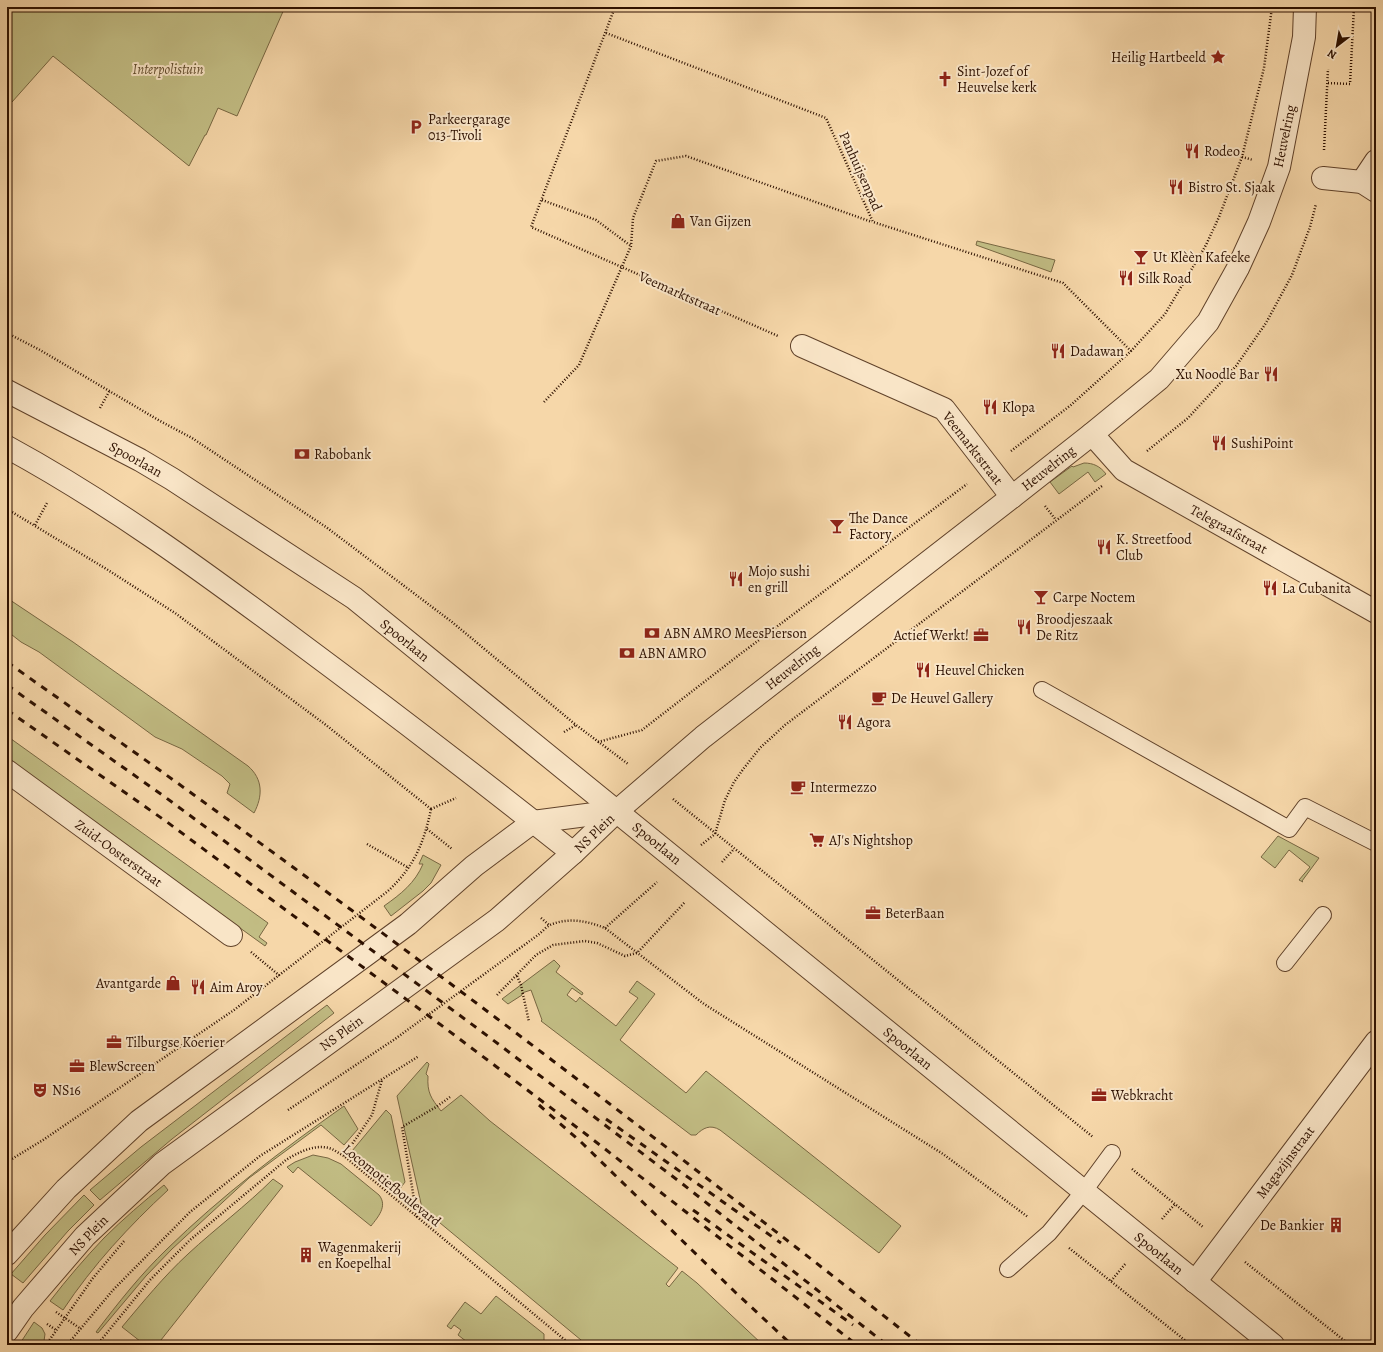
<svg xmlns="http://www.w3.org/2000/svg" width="1383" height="1352" font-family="Alegreya,serif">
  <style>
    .green { fill: #c2bd84; stroke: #786742 }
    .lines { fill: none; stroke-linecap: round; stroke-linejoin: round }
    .service-casing { stroke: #60422a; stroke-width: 18 }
    .pedestrian-casing { stroke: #60422a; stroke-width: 24 }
    .minor-casing { stroke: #60422a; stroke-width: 24 }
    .tertiary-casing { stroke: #60422a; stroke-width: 24 }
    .path { stroke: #2e1100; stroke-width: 2.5; stroke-dasharray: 1 2; stroke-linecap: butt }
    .service { stroke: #f9e5c7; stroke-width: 16 }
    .pedestrian { stroke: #f9e5c7; stroke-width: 22 }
    .minor { stroke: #f9e5c7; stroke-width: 22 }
    .tertiary { stroke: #f9e5c7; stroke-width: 22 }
    .rail { stroke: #2e1100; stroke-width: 3; stroke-dasharray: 7 7; stroke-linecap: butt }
    .labels { text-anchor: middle; stroke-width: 4; stroke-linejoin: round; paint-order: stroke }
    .poi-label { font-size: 14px; fill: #2e1100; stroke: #f9e5c7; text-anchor: start }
    .park-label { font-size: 14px; font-style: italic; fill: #624d2e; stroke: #f9e5c7 }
    .street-label { font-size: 14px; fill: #2e1100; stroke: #f9e5c7 }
  </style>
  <rect width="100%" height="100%" fill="#f6d7a9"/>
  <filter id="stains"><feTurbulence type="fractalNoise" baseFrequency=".005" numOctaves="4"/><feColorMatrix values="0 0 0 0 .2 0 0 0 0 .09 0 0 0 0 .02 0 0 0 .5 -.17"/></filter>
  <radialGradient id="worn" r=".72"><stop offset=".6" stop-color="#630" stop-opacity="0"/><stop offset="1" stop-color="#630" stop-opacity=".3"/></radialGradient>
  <g class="green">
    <path d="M7 7H285L237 116 218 108 206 135H205L189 166 53 56 12 102 7 98Z"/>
    <path d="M977 241 1055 260 1051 272 976 245Z"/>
    <path d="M1084 463C1093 463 1100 466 1106 474L1095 482 1088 472 1059 494 1050 482 1072 466 1073 467Z"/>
    <path d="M7 598 73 642 248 766C263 779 263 796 254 813L227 793 230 784 222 776 182 749 155 737 39 652 21 642 7 631Z"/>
    <path d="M7 736 268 923 259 937 267 943 265 946 7 760Z"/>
    <path d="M1278 836 1319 858 1302 881 1303 882 1299 880 1310 867 1289 850 1275 868 1261 857Z"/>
    <path d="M423 855 441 865 431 883 423 891 391 916 384 906C401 894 415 883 423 864H419Z"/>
    <path d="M554 960 560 966 556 972 583 993 582 995 572 988 567 995 576 1002 580 997V998L616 1026 638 998 629 992 637 981 655 994 620 1040 686 1093 706 1071 901 1226 879 1253 720 1130C710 1124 703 1128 696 1135H691L541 1021 542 1020 531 990 522 993V995L508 1004 502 999Z"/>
    <path d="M327 1005 334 1013 172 1139 100 1200 90 1190 141 1147Z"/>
    <path d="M427 1062 429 1064 426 1074 428 1076C427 1093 431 1098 441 1111L461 1095 490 1121 678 1268 666 1284 669 1287 682 1271 697 1283 763 1345H587L422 1208 397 1096Z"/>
    <path d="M344 1106 358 1129 344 1145 321 1125 249 1178 172 1249 146 1276 98 1333 96 1332C118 1303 141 1274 167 1249 221 1196 282 1150 344 1106Z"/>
    <path d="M386 1110 391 1115 405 1182 399 1190 352 1151Z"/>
    <path d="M313 1155 328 1158 341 1164 379 1195C388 1206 378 1217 371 1226L298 1167 293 1173 287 1167 295 1162Z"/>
    <path d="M273 1179 283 1186 157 1345H145L122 1327C143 1302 164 1276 188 1254 216 1228 246 1206 273 1179Z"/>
    <path d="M164 1185 168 1190C129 1226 93 1265 63 1310L50 1301C67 1279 85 1258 104 1238 123 1219 143 1202 164 1185Z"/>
    <path d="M84 1195 94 1205 68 1231 23 1283 11 1274 45 1235Z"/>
    <path d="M496 1296 544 1334V1340L540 1345H471L458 1335 461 1330 454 1325 451 1329 447 1326 465 1302 481 1314Z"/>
    <path d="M34 1322 42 1328 45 1334 44 1341 41 1345H19Z"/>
  </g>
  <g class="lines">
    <g class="service-casing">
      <g id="service">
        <path d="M1042 690 1289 829 1305 807 1376 843"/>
        <path d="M1285 963 1323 915"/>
        <path d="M1008 1269 1049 1233 1084 1191 1112 1153"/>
      </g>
    </g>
    <g class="pedestrian-casing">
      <g id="pedestrian">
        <path d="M1323 178 1362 182 1376 191"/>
        <path d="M1362 182 1376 161"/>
      </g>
    </g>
    <g class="minor-casing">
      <g id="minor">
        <path d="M802 346 944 409 1012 497"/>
        <path d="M1092 434 1124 470 1376 612"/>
        <path d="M7 771 231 935"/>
        <path d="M1195 1282 1376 1042"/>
      </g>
    </g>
    <g class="tertiary-casing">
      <g id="tertiary">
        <path d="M7 391 140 460 172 479 354 598 1273 1345"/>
        <path d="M7 447C110 503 204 572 298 642 391 711 482 781 573 853"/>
        <path d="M7 1254 66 1189 139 1121 408 924 474 866 533 822 617 811"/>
        <path d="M7 1331 23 1308 85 1236 162 1164 497 920 573 853 617 811 703 737 1012 497 1092 434 1159 379 1208 322 1238 268 1259 222 1279 167 1304 37 1305 7"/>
      </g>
    </g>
    <g class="path">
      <path d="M615 7 531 227 778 336"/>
      <path d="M606 33 826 118 873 222 1063 283 1131 351"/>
      <path d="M1328 83 1350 84 1354 7"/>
      <path d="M1324 150 1328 69"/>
      <path d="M1242 157 1253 160"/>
      <path d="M542 200 596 220 631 246"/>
      <path d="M7 333 40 350 160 421 192 438 326 527 452 622 576 725 628 764"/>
      <path d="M544 402 579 365 631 246 633 218 656 161 686 156 872 222"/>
      <path d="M100 408 110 390"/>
      <path d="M1011 451 1071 405 1131 351 1165 314 1206 245 1219 217 1242 157 1264 68 1272 7"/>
      <path d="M1147 451 1188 418 1236 366 1266 323 1292 275 1310 227 1316 204"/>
      <path d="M1045 506 1056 520"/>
      <path d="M7 509 108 570 175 613 326 725 431 809"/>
      <path d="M35 525 47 503"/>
      <path d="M564 732 576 725"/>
      <path d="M598 742 642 730 739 655 967 484"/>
      <path d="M673 799 1093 1137"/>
      <path d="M431 809 456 798"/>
      <path d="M427 829 452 849"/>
      <path d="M367 844 409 868"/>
      <path d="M701 845 715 834 725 800 734 782 744 768 760 748 785 725 1102 486"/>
      <path d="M722 862 734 849"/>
      <path d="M541 918 549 925"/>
      <path d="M605 928 657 882"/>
      <path d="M251 952 280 976"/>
      <path d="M517 976 521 985 529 1022"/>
      <path d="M497 995 536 955 553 945 585 941 597 943 625 956 637 953 685 902"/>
      <path d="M288 1110 395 1039 538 935C542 932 546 927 550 925 569 917 587 921 605 928L704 1004 943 1154 1028 1217"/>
      <path d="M344 1156 372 1115 382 1080"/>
      <path d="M7 1162 43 1140 234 1010 388 891C414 867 424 843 431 809"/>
      <path d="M1132 1169 1203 1227"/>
      <path d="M417 1217 402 1127 436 1107 450 1097"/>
      <path d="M1162 1219 1175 1204"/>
      <path d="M1069 1248 1191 1345"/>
      <path d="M1245 1262 1350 1345"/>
      <path d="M1111 1281 1126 1263"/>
      <path d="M56 1312 81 1329"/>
      <path d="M47 1324 56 1330"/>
      <path d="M46 1345 93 1278 125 1240"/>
      <path d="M67 1345 113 1290 190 1212 260 1156 419 1056"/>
      <path d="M97 1345 150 1280 190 1240 286 1160C299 1152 316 1143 332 1149 336 1151 340 1154 344 1156L571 1345"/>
    </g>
    <use href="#service" class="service"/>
    <use href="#pedestrian" class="pedestrian"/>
    <use href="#minor" class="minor"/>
    <use href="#tertiary" class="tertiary"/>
    <g class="rail">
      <path d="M7 662C69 706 132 750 194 795 440 973 682 1157 921 1345"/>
      <path d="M7 685 165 797 493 1040 680 1182 887 1345"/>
      <path d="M7 710 167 822 441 1025 587 1135 857 1345"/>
      <path d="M539 1105 581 1142 735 1292 792 1345"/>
      <path d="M606 1119 781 1243"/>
      <path d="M693 1210 853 1325"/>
    </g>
  </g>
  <defs>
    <g id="sight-bare" transform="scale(1.2)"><path d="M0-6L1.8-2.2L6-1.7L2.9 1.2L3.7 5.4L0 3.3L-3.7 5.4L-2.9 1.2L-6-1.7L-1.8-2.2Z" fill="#8f2418" stroke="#f9e5c7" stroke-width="2.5" paint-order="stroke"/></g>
    <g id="church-bare" transform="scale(1.2)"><path d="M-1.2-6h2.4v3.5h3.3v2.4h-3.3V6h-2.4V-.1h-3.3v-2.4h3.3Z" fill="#8f2418" stroke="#f9e5c7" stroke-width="2.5" paint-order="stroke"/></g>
    <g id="parking-bare" transform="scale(1.2)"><path d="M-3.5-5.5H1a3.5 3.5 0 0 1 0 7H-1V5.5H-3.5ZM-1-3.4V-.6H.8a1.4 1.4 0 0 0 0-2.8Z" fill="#8f2418" stroke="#f9e5c7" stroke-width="2.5" paint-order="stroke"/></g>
    <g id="restaurant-bare" transform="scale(1.2)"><path d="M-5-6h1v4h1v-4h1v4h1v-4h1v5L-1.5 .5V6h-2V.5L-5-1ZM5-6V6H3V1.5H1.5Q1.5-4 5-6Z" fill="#8f2418" stroke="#f9e5c7" stroke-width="2.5" paint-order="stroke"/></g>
    <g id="shop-bare" transform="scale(1.2)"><path d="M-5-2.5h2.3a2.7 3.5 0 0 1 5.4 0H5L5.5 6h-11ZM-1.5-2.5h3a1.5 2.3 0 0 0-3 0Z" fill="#8f2418" stroke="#f9e5c7" stroke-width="2.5" paint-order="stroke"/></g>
    <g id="bar-bare" transform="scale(1.2)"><path d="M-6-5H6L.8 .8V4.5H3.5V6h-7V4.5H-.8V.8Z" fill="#8f2418" stroke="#f9e5c7" stroke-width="2.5" paint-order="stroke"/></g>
    <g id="bank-bare" transform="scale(1.2)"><path d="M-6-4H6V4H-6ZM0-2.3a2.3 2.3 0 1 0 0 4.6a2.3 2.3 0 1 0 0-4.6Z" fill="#8f2418" stroke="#f9e5c7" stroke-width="2.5" paint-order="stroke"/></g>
    <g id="office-bare" transform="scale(1.2)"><path d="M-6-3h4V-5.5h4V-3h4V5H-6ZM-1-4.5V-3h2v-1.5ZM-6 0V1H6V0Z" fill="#8f2418" stroke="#f9e5c7" stroke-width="2.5" paint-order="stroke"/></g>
    <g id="cafe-bare" transform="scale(1.2)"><path d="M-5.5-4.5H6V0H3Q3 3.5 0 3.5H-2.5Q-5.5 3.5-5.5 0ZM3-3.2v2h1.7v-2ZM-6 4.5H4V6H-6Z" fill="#8f2418" stroke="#f9e5c7" stroke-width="2.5" paint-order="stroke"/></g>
    <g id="supermarket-bare" transform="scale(1.2)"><path d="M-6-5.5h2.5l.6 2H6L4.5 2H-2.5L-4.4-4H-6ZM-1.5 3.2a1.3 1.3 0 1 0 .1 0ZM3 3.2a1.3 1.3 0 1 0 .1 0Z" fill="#8f2418" stroke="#f9e5c7" stroke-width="2.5" paint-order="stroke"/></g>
    <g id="theatre-bare" transform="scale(1.2)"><path d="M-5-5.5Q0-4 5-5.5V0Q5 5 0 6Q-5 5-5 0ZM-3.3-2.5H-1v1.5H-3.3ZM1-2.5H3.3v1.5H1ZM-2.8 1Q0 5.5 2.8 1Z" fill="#8f2418" stroke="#f9e5c7" stroke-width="2.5" paint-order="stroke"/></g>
    <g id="building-bare" transform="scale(1.2)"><path d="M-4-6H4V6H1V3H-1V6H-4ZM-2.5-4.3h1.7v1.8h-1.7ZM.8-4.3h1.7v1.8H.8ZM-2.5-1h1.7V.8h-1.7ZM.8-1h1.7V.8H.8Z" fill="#8f2418" stroke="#f9e5c7" stroke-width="2.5" paint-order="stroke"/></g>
  </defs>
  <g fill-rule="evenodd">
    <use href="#sight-bare" x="1218" y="57"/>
    <use href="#church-bare" x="945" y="79"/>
    <use href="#parking-bare" x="416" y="127"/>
    <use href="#restaurant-bare" x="1192" y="151"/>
    <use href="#restaurant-bare" x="1176" y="187"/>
    <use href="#shop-bare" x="678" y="221"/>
    <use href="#bar-bare" x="1141" y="257"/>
    <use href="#restaurant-bare" x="1126" y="278"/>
    <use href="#restaurant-bare" x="1058" y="351"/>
    <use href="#restaurant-bare" x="1271" y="374"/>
    <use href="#restaurant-bare" x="990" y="407"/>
    <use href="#restaurant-bare" x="1219" y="443"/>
    <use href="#bank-bare" x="302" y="454"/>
    <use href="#bar-bare" x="837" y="526"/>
    <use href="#restaurant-bare" x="1104" y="547"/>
    <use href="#restaurant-bare" x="736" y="579"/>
    <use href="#restaurant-bare" x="1270" y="588"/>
    <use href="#bar-bare" x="1041" y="597"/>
    <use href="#restaurant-bare" x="1024" y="627"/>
    <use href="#bank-bare" x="652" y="633"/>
    <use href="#office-bare" x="981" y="635"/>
    <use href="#bank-bare" x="627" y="653"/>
    <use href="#restaurant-bare" x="923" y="670"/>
    <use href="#cafe-bare" x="879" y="698"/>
    <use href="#restaurant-bare" x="845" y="722"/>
    <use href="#cafe-bare" x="798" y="787"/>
    <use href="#supermarket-bare" x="817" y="840"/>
    <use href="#office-bare" x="873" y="913"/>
    <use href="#shop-bare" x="173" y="983"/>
    <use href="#restaurant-bare" x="198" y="987"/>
    <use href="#office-bare" x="114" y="1042"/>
    <use href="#office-bare" x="77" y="1066"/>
    <use href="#theatre-bare" x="40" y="1090"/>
    <use href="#office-bare" x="1099" y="1095"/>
    <use href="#building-bare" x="1336" y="1225"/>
    <use href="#building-bare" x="306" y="1255"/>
  </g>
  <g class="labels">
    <g class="poi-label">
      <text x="1206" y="62" text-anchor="end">Heilig Hartbeeld</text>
      <text x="957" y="76">Sint-Jozef of<tspan x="957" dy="16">Heuvelse kerk</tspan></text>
      <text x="428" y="124">Parkeergarage<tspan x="428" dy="16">013-Tivoli</tspan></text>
      <text x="1204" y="156">Rodeo</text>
      <text x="1188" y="192">Bistro St. Sjaak</text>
      <text x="690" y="226">Van Gijzen</text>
      <text x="1153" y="262">Ut Klèèn Kafeeke</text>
      <text x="1138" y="283">Silk Road</text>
      <text x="1070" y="356">Dadawan</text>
      <text x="1259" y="379" text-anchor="end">Xu Noodle Bar</text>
      <text x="1002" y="412">Klopa</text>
      <text x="1231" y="448">SushiPoint</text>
      <text x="314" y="459">Rabobank</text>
      <text x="849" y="523">The Dance<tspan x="849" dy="16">Factory</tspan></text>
      <text x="1116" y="544">K. Streetfood<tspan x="1116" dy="16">Club</tspan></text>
      <text x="748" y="576">Mojo sushi<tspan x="748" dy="16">en grill</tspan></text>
      <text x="1282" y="593">La Cubanita</text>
      <text x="1053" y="602">Carpe Noctem</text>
      <text x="1036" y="624">Broodjeszaak<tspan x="1036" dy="16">De Ritz</tspan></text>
      <text x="664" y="638">ABN AMRO MeesPierson</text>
      <text x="969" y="640" text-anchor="end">Actief Werkt!</text>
      <text x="639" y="658">ABN AMRO</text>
      <text x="935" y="675">Heuvel Chicken</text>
      <text x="891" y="703">De Heuvel Gallery</text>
      <text x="857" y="727">Agora</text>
      <text x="810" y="792">Intermezzo</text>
      <text x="829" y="845">AJ's Nightshop</text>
      <text x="885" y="918">BeterBaan</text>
      <text x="161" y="988" text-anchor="end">Avantgarde</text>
      <text x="210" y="992">Aim Aroy</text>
      <text x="126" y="1047">Tilburgse Koerier</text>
      <text x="89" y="1071">BlewScreen</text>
      <text x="52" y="1095">NS16</text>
      <text x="1111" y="1100">Webkracht</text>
      <text x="1324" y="1230" text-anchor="end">De Bankier</text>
      <text x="318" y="1252">Wagenmakerij<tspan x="318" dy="16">en Koepelhal</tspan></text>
    </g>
    <g class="park-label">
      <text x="168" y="74">Interpolistuin</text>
    </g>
    <g class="street-label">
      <text transform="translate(1284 136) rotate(-78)" y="5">Heuvelring</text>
      <text transform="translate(861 171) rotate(66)" y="5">Panhuijsenpad</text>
      <text transform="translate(680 293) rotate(24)" y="5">Veemarktstraat</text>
      <text transform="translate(973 448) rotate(52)" y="5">Veemarktstraat</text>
      <text transform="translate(136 459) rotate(29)" y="5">Spoorlaan</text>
      <text transform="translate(1048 468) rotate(-38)" y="5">Heuvelring</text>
      <text transform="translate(1229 529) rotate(29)" y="5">Telegraafstraat</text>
      <text transform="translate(405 640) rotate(39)" y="5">Spoorlaan</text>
      <text transform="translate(792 667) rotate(-38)" y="5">Heuvelring</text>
      <text transform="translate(594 833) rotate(-44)" y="5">NS Plein</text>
      <text transform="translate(657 843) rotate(39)" y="5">Spoorlaan</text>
      <text transform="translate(119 853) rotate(36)" y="5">Zuid-Oosterstraat</text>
      <text transform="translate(341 1033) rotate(-36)" y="5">NS Plein</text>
      <text transform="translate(908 1048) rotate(39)" y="5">Spoorlaan</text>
      <text transform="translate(1285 1162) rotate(-53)" y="5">Magazijnstraat</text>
      <text transform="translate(392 1185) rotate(39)" y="5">Locomotiefboulevard</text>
      <text transform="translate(88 1235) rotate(-46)" y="5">NS Plein</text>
      <text transform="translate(1159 1253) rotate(39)" y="5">Spoorlaan</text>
    </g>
  </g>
  <rect width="1383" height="1352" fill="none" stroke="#f6d7a9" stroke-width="24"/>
  <rect x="8" y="8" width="1367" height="1336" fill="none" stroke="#2e1100" stroke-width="2"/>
  <rect x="12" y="12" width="1359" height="1328" fill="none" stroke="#2e1100"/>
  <g transform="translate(1337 46) rotate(211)" stroke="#f9e5c7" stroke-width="3" paint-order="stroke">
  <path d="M0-3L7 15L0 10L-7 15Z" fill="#2e1100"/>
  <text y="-6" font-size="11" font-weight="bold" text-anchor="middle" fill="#2e1100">N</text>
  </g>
  <rect width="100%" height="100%" filter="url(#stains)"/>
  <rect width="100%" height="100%" fill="url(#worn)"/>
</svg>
